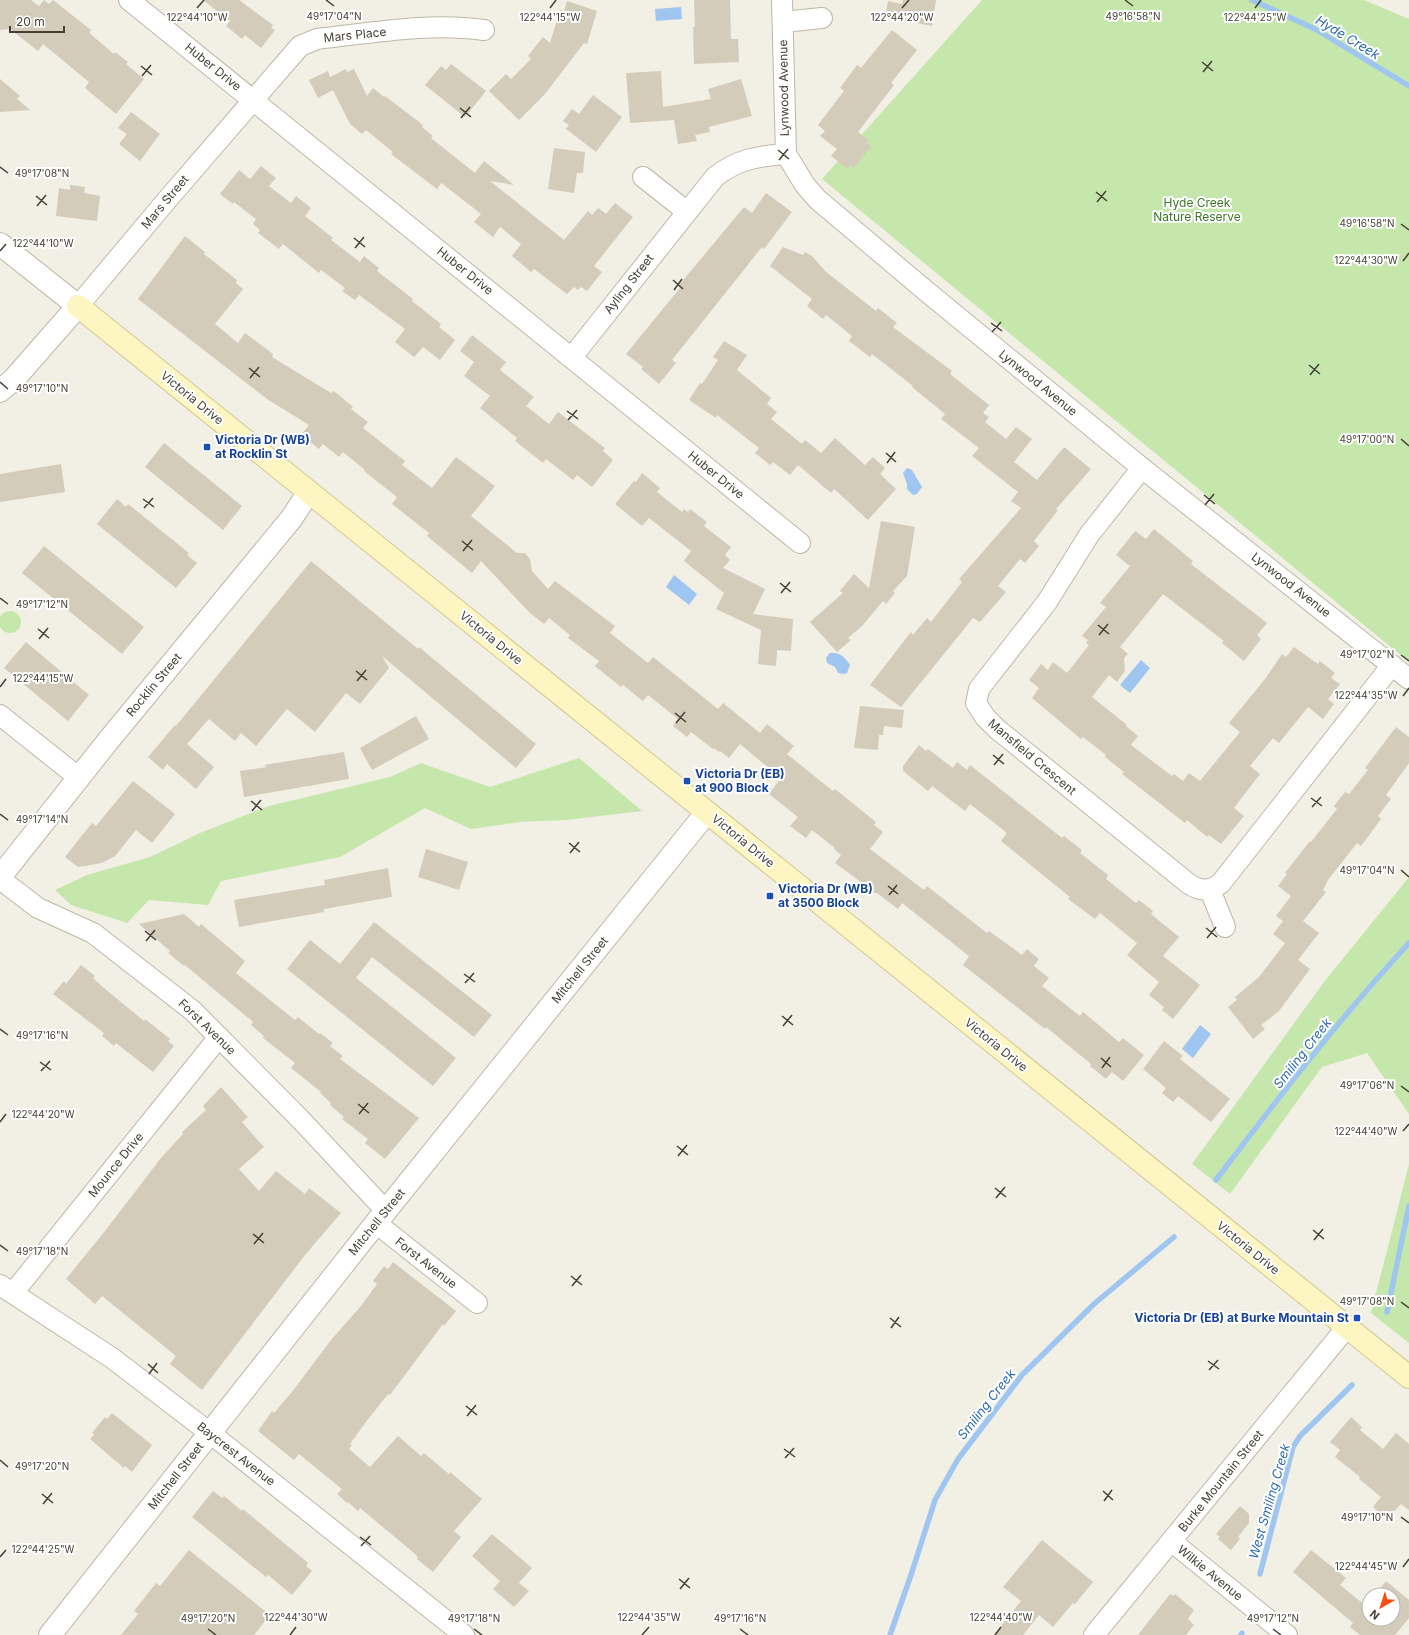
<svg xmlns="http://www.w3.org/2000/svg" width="1409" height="1635" font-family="Inter,sans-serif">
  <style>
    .green { fill: #c6e7ac }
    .water { fill: #9fc6f0 }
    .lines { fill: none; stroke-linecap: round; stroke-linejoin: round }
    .stream { stroke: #9fc6f0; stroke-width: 5.5 }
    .building { fill: #d4ccba }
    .minor-casing { stroke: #bdb8a7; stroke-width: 22 }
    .tertiary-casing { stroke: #bdb8a7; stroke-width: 24 }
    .secondary-casing { stroke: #d3c894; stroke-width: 24 }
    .minor { stroke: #fff; stroke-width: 20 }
    .tertiary { stroke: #fff; stroke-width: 22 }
    .secondary { stroke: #fef6c2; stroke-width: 22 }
    .ticks { fill: none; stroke: #444034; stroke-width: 1.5 }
    .transit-dot { fill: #1a4fb4; stroke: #fff; stroke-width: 1.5 }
    .labels { text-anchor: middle; stroke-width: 4; stroke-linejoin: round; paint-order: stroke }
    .street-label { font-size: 12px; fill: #444034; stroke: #fff }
    .park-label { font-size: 12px; fill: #3d7528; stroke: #fff }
    .transit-label { font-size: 12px; font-weight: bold; fill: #164399; stroke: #fff; text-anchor: start }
    .water-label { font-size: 13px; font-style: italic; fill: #2e6baf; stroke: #fff }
    .ticks-label { font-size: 10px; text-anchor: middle; fill: #444034; stroke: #fff; stroke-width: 4; stroke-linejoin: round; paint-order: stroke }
  </style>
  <rect width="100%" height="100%" fill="#f2efe4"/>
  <g class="green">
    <path d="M982 0H1364L1409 19V662L822 179Z"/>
    <circle cx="10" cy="622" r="11"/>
    <path d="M579 758 642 811 566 820 520 822 471 829 425 808 340 857 221 881 208 905 149 900 127 923 71 905 55 890 87 875 150 857 200 833 269 806 390 777 421 763 490 787Z"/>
    <path d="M1409 877V1114L1367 1053 1322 1067 1230 1194 1192 1164 1324 982Z"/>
    <path d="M1409 1164V1343L1371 1313Z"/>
  </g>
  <g class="water">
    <path d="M681 7 682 19 656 21 655 9Z"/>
    <path d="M907 468 912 470 922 487 917 494 913 495 907 489V484L903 473Z"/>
    <path d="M674 575 697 594 689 605 666 587Z"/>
    <path d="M830 653C839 652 845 657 850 665L847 673 844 674 838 673 835 667 827 663 826 658Z"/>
    <path d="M1141 660 1150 668 1130 693 1120 685Z"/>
    <path d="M1200 1025 1211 1034 1193 1058 1182 1049Z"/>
  </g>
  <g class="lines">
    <g class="stream">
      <path d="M1252 0 1315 29 1409 86"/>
      <path d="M1216 1180C1278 1098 1340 1018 1409 943"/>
      <path d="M1387 1312 1409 1206"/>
      <path d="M1260 1574 1293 1447 1300 1436 1352 1385"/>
      <path d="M890 1635 911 1575 935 1500 958 1459 1022 1375 1094 1304 1174 1237"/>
      <path d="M1241 1635 1242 1633"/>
    </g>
  </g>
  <g class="building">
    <path d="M0 0H31L39 6 44 0 49 4 53 0 91 30 89 33 114 54 115 52 128 62 126 64 144 79 116 114 85 88 89 82 43 44 38 51 10 29 0 30Z"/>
    <path d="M203 0H239L273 25 271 28 275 30 261 48 245 35 242 39 226 26 230 21Z"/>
    <path d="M694 0H730L731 39H738L739 62 694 64 693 27H695Z"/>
    <path d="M903 0H936L932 26 885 17 888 1 902 4Z"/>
    <path d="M567 1 597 11 587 44 584 43 545 94 519 120 489 91 506 74 511 79 531 59 528 56 543 37 550 43 560 10 564 11Z"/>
    <path d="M892 30 917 50 891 83 894 85 858 132 869 140 867 143 871 146 854 168 850 165 848 169 831 156 837 149 820 136 825 131 818 125 844 91 840 88 857 65 861 68Z"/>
    <path d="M451 64 486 91 465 117 425 85 441 66 446 70Z"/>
    <path d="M346 69 347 72 354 69 367 96 373 88 384 97 385 96 423 125 422 127 433 136 431 138 475 173 484 161 514 185 490 181 564 240 588 211 592 215 598 208 606 214 615 203 633 217 594 266 602 272 587 291 581 287 578 290 574 287 567 294 534 269 531 272 512 256 521 244 500 227 493 237 474 222 481 214 444 185 441 183 437 189 391 154 393 152 366 130 362 134 350 124 333 90 318 98 309 80 328 71 330 77Z"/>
    <path d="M661 71 663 107 711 99 708 89 741 79 752 116 709 127 710 132 695 135 697 141 678 144 674 120 630 123 626 73Z"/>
    <path d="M0 79 20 96 17 99 30 110 0 112Z"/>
    <path d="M593 95 622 117 596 152 566 129 569 125 563 121 572 109 579 114Z"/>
    <path d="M131 112 160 134 140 161 119 144 127 134 118 128Z"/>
    <path d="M554 148 585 152 583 173H577L574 193 548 189Z"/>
    <path d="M261 166 276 178 269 186 291 203 296 196 311 208 305 216 333 238 331 240 360 262 364 256 379 268 377 271 413 299 412 301 441 324 439 327 455 340 440 360 423 347 414 357 395 342 405 329 359 295 355 300 342 291 345 288 321 270 319 273 283 244 279 249 258 233 260 230 253 224 256 219 234 202 233 204 220 194 239 170 250 179Z"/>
    <path d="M70 185 85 187 84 193 100 196 97 221 56 216 59 188 70 190Z"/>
    <path d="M766 193 792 212 764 249 762 247 672 360 676 363 659 384 641 369 643 367 626 354 680 288 678 286 690 272 744 207 752 213Z"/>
    <path d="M185 236 205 252 204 254 237 280 236 283 243 289 215 324 238 343 245 333 273 354 272 357 331 393 334 391 353 407 351 409 368 422 363 428 405 461 402 465 432 488 456 457 495 486 471 516 517 553H525L530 559 532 571 548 589 555 581 615 626 610 633 648 663 653 657 718 709 723 703 760 733 767 724 794 746 787 754 833 791 835 789 876 822 874 825 883 832 870 849 924 890 927 886 987 933 989 931 1022 955 1027 949 1039 959 1034 966 1049 978 1042 986 1080 1016 1083 1012 1119 1042 1123 1038 1144 1055 1123 1081 1112 1072 1106 1079 1090 1066 1091 1064 1046 1027 1045 1029 963 965 969 956 902 903 898 909 877 893H872L865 888V885L835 863 841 855 834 849 835 848 812 830 806 838 790 826 798 817 769 794 781 778 740 744 729 758 720 751 719 752 714 748 713 749 691 732 687 737 673 726 678 719 648 695 643 701 623 685 621 687 595 666 599 661 568 638 570 635 549 618 544 624 530 613 481 561 472 573 427 536 429 533 392 504 397 497 364 471 365 470 343 452 339 457 323 444 319 449 301 435 309 425 267 399 138 299Z"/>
    <path d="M783 247 803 255 805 252 812 256 825 271 876 311 878 308 897 323 893 327 952 371 950 374 989 405 983 413 989 417 985 422 1006 439 1016 427 1032 439 1014 462 1037 480 1064 447 1091 469 1056 509 1058 510 1034 541 1039 546 1025 563 1020 559 998 586 1006 592 980 622 973 618 901 707 870 685 911 632 913 635 927 618 931 622 962 582 959 579 1021 508 1011 501 1018 492 972 456 979 448 941 419 945 414 912 387 913 386 872 354 870 357 849 341 852 336 826 315 823 319 807 306 812 299 770 266Z"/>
    <path d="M472 335 506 362 500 370 534 397 526 406 549 424 558 412 605 448 603 451 613 460 592 487 577 475 573 480 546 459 543 463 515 441 517 438 480 408 490 396 464 376 474 362 460 351Z"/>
    <path d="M724 341 747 355 737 370 771 398 767 404 777 412 771 419 802 444 805 440 821 453 835 438 865 465 873 457 885 468 880 474 896 489 868 520 834 489 831 493 798 465 790 475 773 462 770 465 755 453 759 448 717 415 716 418 689 400 700 383 702 384 718 360 713 357Z"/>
    <path d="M164 443 242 506 223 530 145 467Z"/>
    <path d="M61 464 65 492 0 502V474Z"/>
    <path d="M642 473 660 488 657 492 682 512 684 509 688 512 690 509 707 522 704 526 731 547 725 555 730 560 723 568 765 589 753 614 793 619 791 651 777 650 776 666 758 664 761 630 716 609 724 593 684 561 691 551 649 518 642 526 615 504 634 481 636 482Z"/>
    <path d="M117 499 126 507 128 504 189 553 187 555 197 563 176 588 97 524Z"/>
    <path d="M881 521 915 527 907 576 893 591 895 593 886 604 883 601 863 625 848 638 851 640 837 652 810 622 843 593 840 591 854 574 869 588Z"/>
    <path d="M1154 529 1193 561 1191 564 1267 623 1257 635 1261 639 1244 661 1222 643 1224 641 1163 594 1120 647 1128 654 1124 658 1125 671 1117 682 1109 675 1092 697 1127 725 1126 726 1138 736 1131 745 1172 776 1174 774 1183 781 1189 773 1200 781 1240 732 1229 723 1265 679 1282 654 1286 657 1294 647 1318 664 1320 661 1335 673 1331 678 1340 684 1328 699 1334 704 1323 719 1308 707 1279 743 1273 738 1250 766 1260 774 1234 808 1244 816 1221 844 1209 835 1207 837 1187 820 1185 823 1122 774 1124 772 1105 757 1106 755 1083 737 1081 739 1032 698 1039 688 1029 680 1041 664 1048 670 1053 662 1067 673 1089 645 1086 643 1088 640 1082 636 1106 607 1100 603 1130 566 1116 555 1135 531 1146 539Z"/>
    <path d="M44 546 144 627 122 654 22 573Z"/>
    <path d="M311 561 418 649 419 647 536 744 516 768 382 656 389 668 360 704 346 693 315 732 287 709 256 746 241 733 235 741 209 719 187 744 214 767 196 789 167 764 163 770 148 757 175 725 176 726Z"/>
    <path d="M26 642 89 695 68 721 4 668Z"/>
    <path d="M860 706 904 710 902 728 884 726 883 735H879L878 750 854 748Z"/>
    <path d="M416 716 429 739 372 770 360 748Z"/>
    <path d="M1396 727 1409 737V763L1386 795 1391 799 1378 816 1381 819 1361 846 1357 843 1328 880 1323 890 1326 892 1303 921 1319 933 1298 960 1310 969 1279 1011 1261 1025 1265 1029 1253 1039 1228 1007 1237 1000 1235 997 1259 977 1285 943 1273 934 1283 921 1276 916 1291 896 1278 886 1287 874 1285 873 1310 841 1311 842 1337 809 1334 806 1345 792 1349 794 1368 770 1365 768Z"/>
    <path d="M919 745 926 751 928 749 953 768 957 762 967 770 970 765 1062 838 1064 836 1082 850 1080 853 1108 875 1106 879 1136 903 1139 900 1153 911 1151 914 1179 937 1163 956 1200 985 1173 1019 1162 1010 1164 1007 1149 995 1159 982 1127 955 1137 943 1100 913 1095 919 1068 899 1070 897 1001 841 1007 833 970 804 965 811 932 786 928 791 903 771V766Z"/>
    <path d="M344 752 349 779 244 797 240 771 267 767 264 765Z"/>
    <path d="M133 781 175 814 152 843 136 830 115 856 102 863 78 867 65 857 92 823 96 826Z"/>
    <path d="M426 849 468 862 459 890 418 877Z"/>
    <path d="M388 868 392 897 324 909V912L239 927 234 900 325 885 324 880Z"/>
    <path d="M184 914 199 927 201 924 245 961 236 973 295 1020 298 1017 319 1034 320 1033 333 1043 330 1046 343 1056 340 1059 419 1118 385 1159 365 1143 368 1139 342 1119 344 1117 330 1105 331 1103 320 1093 321 1092 291 1068 295 1063 263 1038 264 1036 251 1025 253 1022 185 965 184 966 168 953 170 951 139 924Z"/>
    <path d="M374 922 492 1015 474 1037 372 957 356 978 456 1058 433 1086 287 969 310 940 340 964Z"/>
    <path d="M81 965 95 976 93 978 104 988 144 1021 145 1019 170 1039 168 1041 174 1046 153 1072 116 1043 114 1046 102 1036 104 1033 53 994 64 981 66 984Z"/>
    <path d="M1164 1041 1183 1056 1180 1059 1230 1099 1211 1122 1178 1096 1173 1102 1162 1093 1166 1088 1143 1069Z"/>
    <path d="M221 1087 246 1115 248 1117 242 1122 264 1147 239 1169 259 1191 276 1171 305 1194 309 1188 341 1213 305 1255 202 1390 170 1364 176 1356 102 1296 95 1304 66 1279 105 1231 161 1158 183 1134 182 1132 206 1110 203 1106Z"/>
    <path d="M393 1262 456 1311 444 1326 443 1324 390 1395 388 1394 366 1422 350 1444 352 1445 349 1449 370 1467 398 1436 421 1456 424 1453 449 1474 450 1472 482 1499 454 1531 461 1537 433 1572 417 1559 418 1557 414 1553 360 1508 358 1511 348 1502 347 1503 337 1494 342 1489 299 1454 294 1460 258 1431 272 1411 274 1413 292 1392 331 1340 361 1306 377 1284 373 1281 384 1266 388 1269Z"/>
    <path d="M112 1413 152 1445 132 1472 125 1466 124 1468 90 1439 94 1435 92 1433 105 1417 107 1419Z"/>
    <path d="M1351 1417 1362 1427 1360 1430 1383 1449 1396 1433 1409 1444V1510L1401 1504 1387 1519 1373 1507 1381 1497 1359 1479 1360 1477 1335 1457 1340 1450 1330 1442Z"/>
    <path d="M213 1491 222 1498 224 1496 242 1511 243 1509 308 1563 306 1566 312 1571 292 1595 268 1575 266 1577 192 1517Z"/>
    <path d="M1240 1506 1249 1514V1523L1238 1537 1240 1539 1231 1550 1218 1539 1220 1537 1216 1534Z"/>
    <path d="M492 1534 532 1568 519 1583 529 1591 514 1607 493 1589 500 1581 472 1556Z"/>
    <path d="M1042 1540 1093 1582 1075 1604 1073 1603 1053 1627 1039 1615 1023 1635H994L1021 1601 1003 1587Z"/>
    <path d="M189 1550 270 1615 254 1635H121L138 1614 134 1611 156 1583 160 1586Z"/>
    <path d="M1311 1550 1346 1578 1340 1585 1366 1606 1369 1602V1619H1393V1595H1375L1386 1581 1409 1600V1618L1395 1635H1360L1350 1627 1353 1623 1293 1572Z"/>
    <path d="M1170 1594 1173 1596 1175 1594 1194 1610 1188 1619 1194 1625 1186 1635H1138Z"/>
  </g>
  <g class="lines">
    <g class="minor-casing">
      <g id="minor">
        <path d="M129 0 800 543"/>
        <path d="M782 0 786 154 805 185 817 199 926 291 1142 468 1409 679"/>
        <path d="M783 22 822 18"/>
        <path d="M643 177 686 211"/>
        <path d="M78 306 167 200 300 46 317 39C372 33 429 22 484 30"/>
        <path d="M572 357 715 177C737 159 759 156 786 154"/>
        <path d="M1142 468 1089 535 1047 602 986 680 979 689 976 703 985 717 997 729 1189 884C1200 891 1210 892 1221 883L1392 665"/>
        <path d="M0 715 78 777"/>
        <path d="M0 879 38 908 93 933 193 1011 302 1121 386 1211"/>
        <path d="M1210 890 1225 927"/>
        <path d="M376 1223 477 1303"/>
        <path d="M0 1285 112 1358 210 1433 464 1635"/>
        <path d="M13 1293 219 1037"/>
        <path d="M1171 1541 1287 1635"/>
        <path d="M1094 1635 1347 1327"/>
      </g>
    </g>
    <g class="tertiary-casing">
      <g id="tertiary">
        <path d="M0 244 78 306 14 379 0 391"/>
        <path d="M0 877 108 741 291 519 309 492"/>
        <path d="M50 1635 376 1223 707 812"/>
      </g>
    </g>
    <g class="secondary-casing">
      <path id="secondary" d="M78 306 1409 1377"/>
    </g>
    <use href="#minor" class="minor"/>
    <use href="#tertiary" class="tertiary"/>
    <use href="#secondary" class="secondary"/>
  </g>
  <path class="ticks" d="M326 0 334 6M1125 0 1133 6M197 8 204 0M550 8 556 0M902 8 909 0M1255 8 1261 0M1202 62 1213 71M141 66 152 75M1203 72 1212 61M142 76 151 65M460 108 471 117M461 118 470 107M778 150 789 159M779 160 788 149M0 167 8 173M1096 192 1107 201M36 196 47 205M1097 202 1106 191M37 206 46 195M1401 224 1409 230M354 238 365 247M355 248 364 237M0 251 6 244M1403 261 1409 253M673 280 683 289M674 290 682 279M991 323 1002 331M992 332 1001 322M1309 365 1320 374M249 368 260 377M1310 375 1319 364M250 378 259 367M0 382 8 389M567 411 578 419M568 420 577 410M1401 439 1409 446M886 453 896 462M887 463 895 452M1204 495 1215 504M143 499 154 507M1205 505 1214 494M144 508 153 498M462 541 473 550M463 551 472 540M780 583 791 592M781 593 790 582M0 598 8 604M1098 625 1109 634M38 629 49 638M1099 635 1108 624M39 639 48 628M1401 655 1409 661M356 671 367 680M357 681 366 670M0 687 6 679M1403 696 1409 688M675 713 686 722M676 723 685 712M993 755 1004 764M994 765 1003 754M1311 798 1322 806M251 801 262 810M1312 807 1321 797M252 811 261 800M0 814 8 820M569 843 580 852M570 853 579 842M1401 870 1409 877M888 886 898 894M889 895 897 885M1206 928 1217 937M145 931 156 940M1207 938 1216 927M146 941 155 930M464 974 475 982M465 983 474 973M782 1016 793 1025M783 1026 792 1015M0 1029 8 1035M1101 1058 1111 1067M40 1062 51 1070M1102 1068 1110 1057M41 1071 50 1061M1401 1086 1409 1092M358 1104 369 1113M359 1114 368 1103M0 1122 6 1114M1403 1131 1409 1124M677 1146 688 1155M678 1156 687 1145M995 1188 1006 1197M996 1198 1005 1187M1313 1230 1324 1239M253 1234 264 1243M1314 1240 1323 1229M254 1244 263 1233M0 1245 8 1251M571 1276 582 1285M572 1286 581 1275M1401 1302 1409 1308M890 1318 901 1327M891 1328 899 1317M1208 1361 1219 1369M148 1364 158 1373M1209 1370 1218 1360M149 1374 157 1363M466 1406 477 1415M467 1416 476 1405M784 1449 795 1457M785 1458 794 1448M0 1460 8 1467M1103 1491 1113 1500M42 1494 53 1503M1104 1501 1112 1490M43 1504 52 1493M1401 1517 1409 1523M360 1537 371 1545M361 1546 370 1536M0 1557 6 1550M1403 1567 1409 1559M679 1579 690 1588M680 1589 689 1578M208 1629 216 1635M474 1629 482 1635M740 1629 748 1635M1273 1629 1281 1635M290 1635 296 1627M642 1635 649 1627M995 1635 1001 1627"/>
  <g class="transit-dot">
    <rect x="203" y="443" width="8" height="8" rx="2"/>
    <rect x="683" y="777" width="8" height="8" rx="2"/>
    <rect x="766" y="892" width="8" height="8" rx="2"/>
    <rect x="1353" y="1314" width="8" height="8" rx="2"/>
  </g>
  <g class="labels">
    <g class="street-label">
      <text transform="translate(355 35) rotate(-6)" y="4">Mars Place</text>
      <text transform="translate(213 67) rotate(39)" y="4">Huber Drive</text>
      <text transform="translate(784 88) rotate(-91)" y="4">Lynwood Avenue</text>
      <text transform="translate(165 202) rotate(-50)" y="4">Mars Street</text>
      <text transform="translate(465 271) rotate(39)" y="4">Huber Drive</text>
      <text transform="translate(629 284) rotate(-52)" y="4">Ayling Street</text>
      <text transform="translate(1038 383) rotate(39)" y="4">Lynwood Avenue</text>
      <text transform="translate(192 398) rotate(39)" y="4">Victoria Drive</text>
      <text transform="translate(716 475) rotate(39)" y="4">Huber Drive</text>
      <text transform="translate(1291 585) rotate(38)" y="4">Lynwood Avenue</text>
      <text transform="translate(491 638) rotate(39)" y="4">Victoria Drive</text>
      <text transform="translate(154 685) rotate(-50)" y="4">Rocklin Street</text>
      <text transform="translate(1032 757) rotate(40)" y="4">Mansfield Crescent</text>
      <text transform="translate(743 841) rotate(39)" y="4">Victoria Drive</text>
      <text transform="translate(580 970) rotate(-51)" y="4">Mitchell Street</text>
      <text transform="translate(207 1027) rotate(44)" y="4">Forst Avenue</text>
      <text transform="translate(996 1045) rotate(39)" y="4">Victoria Drive</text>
      <text transform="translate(116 1165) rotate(-51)" y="4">Mounce Drive</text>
      <text transform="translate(377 1222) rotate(-51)" y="4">Mitchell Street</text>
      <text transform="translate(1248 1248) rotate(39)" y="4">Victoria Drive</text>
      <text transform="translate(426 1263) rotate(38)" y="4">Forst Avenue</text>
      <text transform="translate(236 1454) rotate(38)" y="4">Baycrest Avenue</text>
      <text transform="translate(176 1476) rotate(-52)" y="4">Mitchell Street</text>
      <text transform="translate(1221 1481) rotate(-51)" y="4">Burke Mountain Street</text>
      <text transform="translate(1210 1573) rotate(39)" y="4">Wilkie Avenue</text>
    </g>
    <g class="park-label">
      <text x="1197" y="207">Hyde Creek<tspan x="1197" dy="14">Nature Reserve</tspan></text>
    </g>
    <g class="transit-label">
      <text x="215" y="444">Victoria Dr (WB)<tspan x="215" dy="14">at Rocklin St</tspan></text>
      <text x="695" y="778">Victoria Dr (EB)<tspan x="695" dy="14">at 900 Block</tspan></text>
      <text x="778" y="893">Victoria Dr (WB)<tspan x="778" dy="14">at 3500 Block</tspan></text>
      <text x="1349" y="1322" text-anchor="end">Victoria Dr (EB) at Burke Mountain St</text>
    </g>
    <g class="water-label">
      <text transform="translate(1348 37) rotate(31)" y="5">Hyde Creek</text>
      <text transform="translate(1302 1053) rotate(-52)" y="5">Smiling Creek</text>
      <text transform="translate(986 1404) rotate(-52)" y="5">Smiling Creek</text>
      <text transform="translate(1269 1501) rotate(-74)" y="5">West Smiling Creek</text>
    </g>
  </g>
  <g class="ticks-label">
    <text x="334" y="20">49°17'04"N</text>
    <text x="1133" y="20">49°16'58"N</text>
    <text x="197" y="21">122°44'10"W</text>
    <text x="550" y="21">122°44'15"W</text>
    <text x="902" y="21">122°44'20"W</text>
    <text x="1255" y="21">122°44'25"W</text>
    <text x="42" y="177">49°17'08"N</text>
    <text x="1367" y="227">49°16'58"N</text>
    <text x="43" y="247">122°44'10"W</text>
    <text x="1366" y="264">122°44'30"W</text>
    <text x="42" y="392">49°17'10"N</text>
    <text x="1367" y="443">49°17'00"N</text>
    <text x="42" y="608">49°17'12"N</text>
    <text x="1367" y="658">49°17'02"N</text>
    <text x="43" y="682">122°44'15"W</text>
    <text x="1366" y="699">122°44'35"W</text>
    <text x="42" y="823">49°17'14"N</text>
    <text x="1367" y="874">49°17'04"N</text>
    <text x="42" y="1039">49°17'16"N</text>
    <text x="1367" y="1089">49°17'06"N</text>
    <text x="43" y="1118">122°44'20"W</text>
    <text x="1366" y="1135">122°44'40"W</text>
    <text x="42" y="1255">49°17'18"N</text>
    <text x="1367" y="1305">49°17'08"N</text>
    <text x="42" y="1470">49°17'20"N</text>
    <text x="1367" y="1521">49°17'10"N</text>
    <text x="43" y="1553">122°44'25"W</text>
    <text x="1366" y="1570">122°44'45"W</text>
    <text x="296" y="1621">122°44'30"W</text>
    <text x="649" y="1621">122°44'35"W</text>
    <text x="1001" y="1621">122°44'40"W</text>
    <text x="208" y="1622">49°17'20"N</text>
    <text x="474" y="1622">49°17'18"N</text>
    <text x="740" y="1622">49°17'16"N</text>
    <text x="1273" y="1622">49°17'12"N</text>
  </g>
  <g transform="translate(1381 1607) rotate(219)"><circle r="19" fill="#ffffff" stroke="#b4b3ae"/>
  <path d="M0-3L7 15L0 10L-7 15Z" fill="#fa4f13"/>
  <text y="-6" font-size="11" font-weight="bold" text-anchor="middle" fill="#444034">N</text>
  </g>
  <path d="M10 26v6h54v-6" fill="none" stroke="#444034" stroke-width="2"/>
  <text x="16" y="26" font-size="12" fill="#444034" stroke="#ffffff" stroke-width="3" paint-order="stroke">20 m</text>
</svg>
